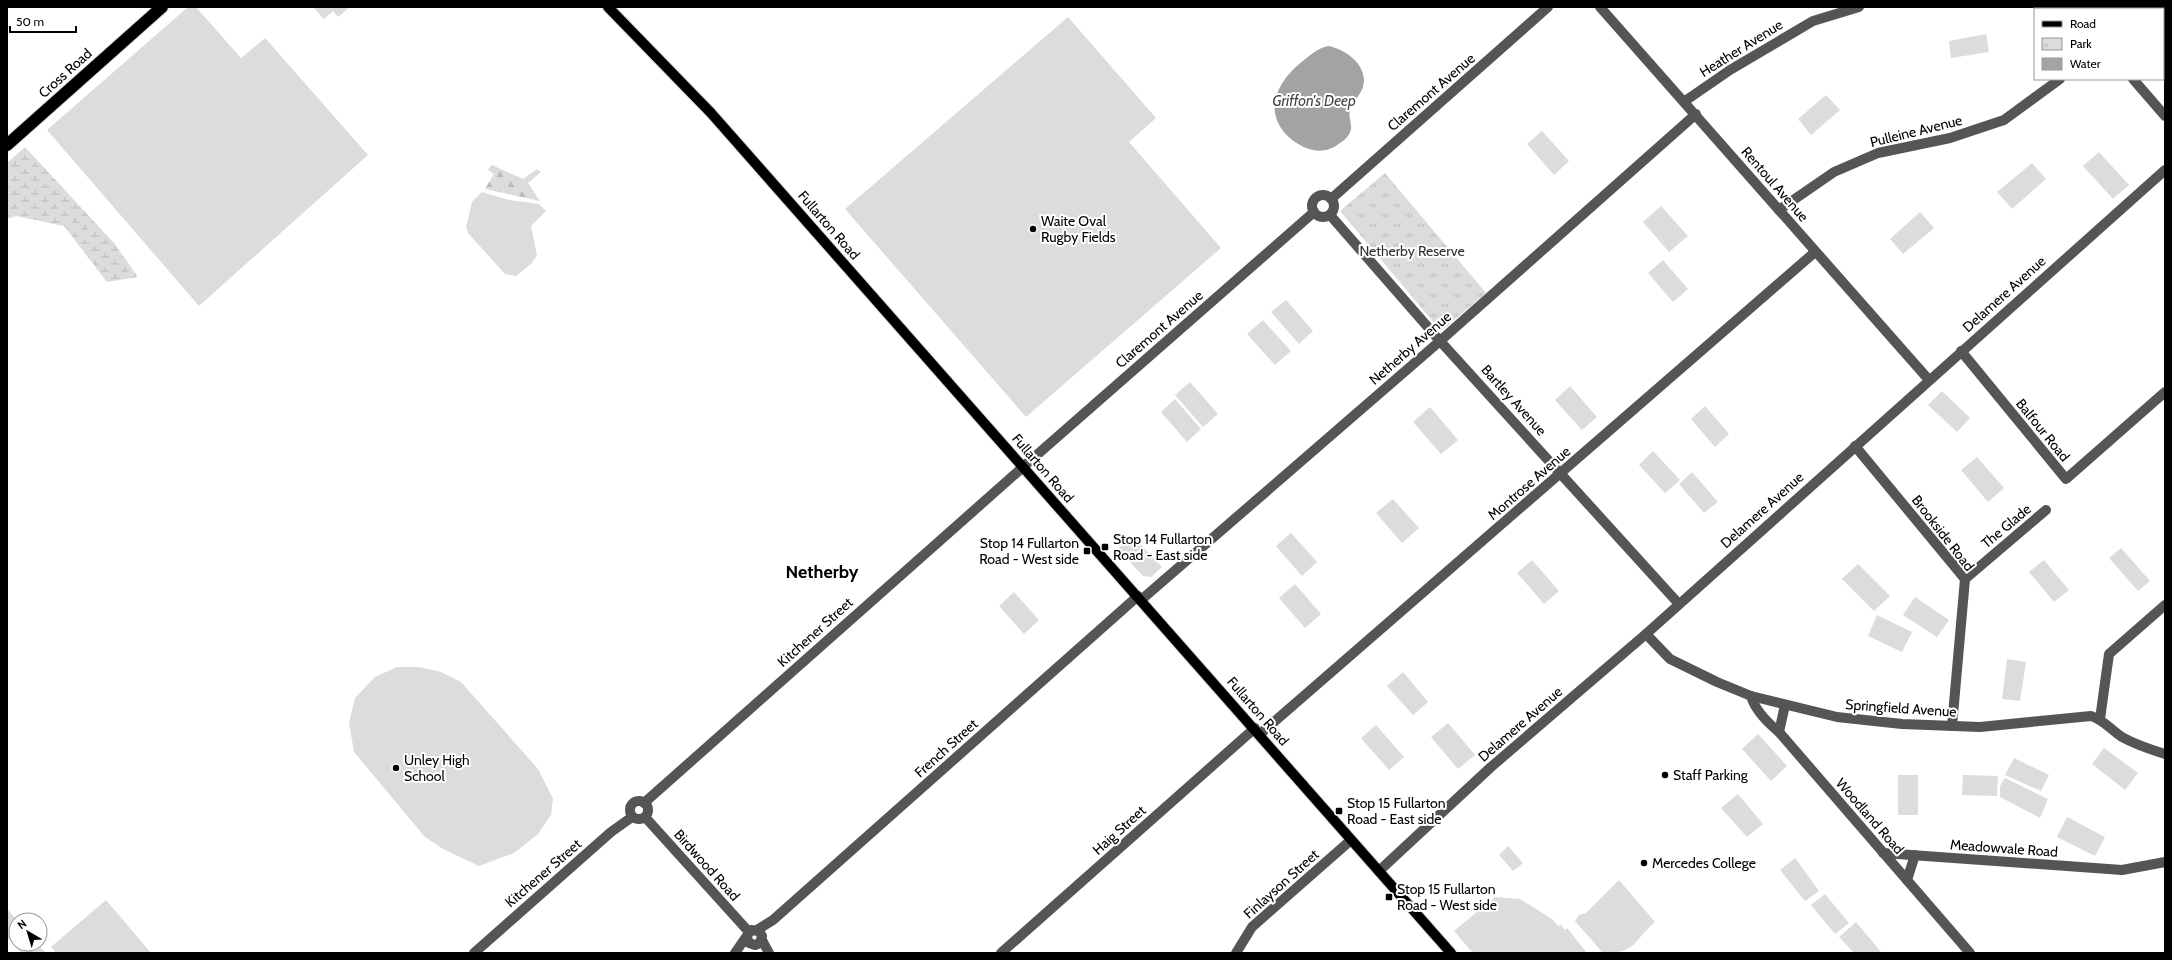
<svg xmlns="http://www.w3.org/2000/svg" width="2172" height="960" font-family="Cabin,sans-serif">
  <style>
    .grass { fill: #dcdcdc }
    .forest { fill: url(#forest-firs) }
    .wetland { fill: url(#wetland-marsh) }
    .park { fill: url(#park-tufts) }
    .water { fill: #a3a3a3 }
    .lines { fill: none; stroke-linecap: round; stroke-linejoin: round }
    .major-casing { stroke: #dbdbdb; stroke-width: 12 }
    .highway-casing { stroke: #dbdbdb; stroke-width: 14 }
    .minor { stroke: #555; stroke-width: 10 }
    .major { stroke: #000; stroke-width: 10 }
    .highway { stroke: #000; stroke-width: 12 }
    .poi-dot { fill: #000; stroke: #fff; stroke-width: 1.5 }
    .labels { text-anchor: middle; stroke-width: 4; stroke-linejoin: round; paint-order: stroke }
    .street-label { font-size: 14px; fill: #000; stroke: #fff }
    .poi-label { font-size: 14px; fill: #000; stroke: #fff; text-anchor: start }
    .park-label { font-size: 14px; fill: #333; stroke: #fff }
    .water-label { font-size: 15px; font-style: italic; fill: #444; stroke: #fff }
    .district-label { font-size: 18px; font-weight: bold; fill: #000; stroke: #fff }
  </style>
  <defs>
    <pattern id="forest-firs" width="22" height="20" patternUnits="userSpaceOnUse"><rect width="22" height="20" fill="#dcdcdc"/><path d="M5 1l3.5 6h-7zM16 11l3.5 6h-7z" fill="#bbb"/></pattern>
    <pattern id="wetland-marsh" width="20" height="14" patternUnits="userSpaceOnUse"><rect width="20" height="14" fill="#dcdcdc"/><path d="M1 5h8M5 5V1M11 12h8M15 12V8" fill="none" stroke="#bbb"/></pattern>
    <pattern id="park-tufts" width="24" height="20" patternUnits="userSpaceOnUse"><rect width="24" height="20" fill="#dcdcdc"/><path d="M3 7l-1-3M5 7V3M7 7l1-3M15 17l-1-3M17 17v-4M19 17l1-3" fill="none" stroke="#bbb"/></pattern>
  </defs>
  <rect width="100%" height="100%" fill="#fff"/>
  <g class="grass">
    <path d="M188 7H196L241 58 265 38 368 155 199 306 47 130Z"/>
    <path d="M313 7H350L338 17 333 11 324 19Z"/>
    <path d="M1068 17 1156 118 1129 142 1221 248 1026 417 845 209Z"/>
    <path d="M1986 34 1989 52 1951 58 1949 41Z"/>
    <path d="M1826 95 1840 110 1811 135 1798 119Z"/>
    <path d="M1542 131 1569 161 1554 175 1527 144Z"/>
    <path d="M2099 152 2129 185 2113 199 2083 166Z"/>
    <path d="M2032 163 2046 179 2012 209 1997 192Z"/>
    <path d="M482 192 509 200 539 204 546 211 531 226 537 255 532 263 516 276 505 274 468 233 466 227 472 202Z"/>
    <path d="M1661 206 1688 236 1669 252 1643 222Z"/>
    <path d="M1920 212 1934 228 1903 254 1890 239Z"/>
    <path d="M1663 260 1688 289 1673 302 1648 273Z"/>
    <path d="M1286 300 1313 331 1299 344 1271 312Z"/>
    <path d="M1263 320 1291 351 1275 365 1247 334Z"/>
    <path d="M1190 382 1218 414 1203 427 1175 395Z"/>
    <path d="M1570 386 1597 417 1582 430 1555 400Z"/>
    <path d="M1942 391 1970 418 1957 432 1928 405Z"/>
    <path d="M1175 399 1201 429 1187 442 1161 412Z"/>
    <path d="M1705 406 1729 434 1715 447 1691 419Z"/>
    <path d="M1430 407 1458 440 1441 454 1413 422Z"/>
    <path d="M1653 451 1680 480 1665 493 1639 465Z"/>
    <path d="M1977 457 2004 488 1988 502 1961 470Z"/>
    <path d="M1692 472 1718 502 1704 513 1679 484Z"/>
    <path d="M1393 499 1419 528 1402 543 1376 513Z"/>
    <path d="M1291 533 1317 562 1302 576 1276 546Z"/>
    <path d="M1133 536 1162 567 1151 577 1143 576 1118 549Z"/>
    <path d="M2121 548 2150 581 2138 591 2109 558Z"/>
    <path d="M1532 560 1559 591 1544 604 1517 573Z"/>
    <path d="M2044 560 2069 590 2054 602 2029 572Z"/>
    <path d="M1858 564 1890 596 1874 611 1842 579Z"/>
    <path d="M1295 584 1321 614 1305 628 1279 598Z"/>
    <path d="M1014 592 1039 620 1024 634 999 606Z"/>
    <path d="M1915 597 1949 620 1937 637 1903 615Z"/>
    <path d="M1877 615 1912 632 1902 652 1868 636Z"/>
    <path d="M2007 659 2026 662 2020 701 2002 699Z"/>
    <path d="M397 667H419L441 672 461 682 538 769 553 799 551 815 538 834 514 853 479 866 443 849 425 837 354 752 349 723 355 698 375 677Z"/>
    <path d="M1403 672 1428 702 1413 715 1387 686Z"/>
    <path d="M1448 723 1475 755 1458 769 1431 737Z"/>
    <path d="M1376 725 1404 757 1389 770 1361 738Z"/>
    <path d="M1758 734 1787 766 1771 781 1742 749Z"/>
    <path d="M2104 748 2138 773 2125 790 2092 764Z"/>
    <path d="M2014 758 2049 775 2041 791 2005 775Z"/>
    <rect x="1898" y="775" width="20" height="40"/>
    <path d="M1963 775 1998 776 1997 796 1962 795Z"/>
    <path d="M2005 778 2048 799 2040 818 2000 797V786Z"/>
    <path d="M1738 794 1763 824 1747 837 1721 808Z"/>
    <path d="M2067 817 2105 837 2095 856 2057 837Z"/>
    <path d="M1508 846 1523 863 1513 871 1499 855Z"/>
    <path d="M1795 858 1819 891 1805 901 1780 870Z"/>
    <path d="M1619 880 1655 922C1633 941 1637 953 1603 953L1575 921 1579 915 1586 913Z"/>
    <path d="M1825 894 1849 923 1835 934 1811 905Z"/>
    <path d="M1495 897 1520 899 1552 919 1558 926 1561 925 1565 930 1567 928 1587 953H1473L1454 931Z"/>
    <path d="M106 900 151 953H56L51 947Z"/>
    <path d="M1856 922 1882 953H1854L1839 937Z"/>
  </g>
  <path class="forest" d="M492 165 523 179 537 169 541 172 528 183 540 201 485 189 494 174 488 170Z"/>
  <path class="wetland" d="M25 147 114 243 138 277 107 282 64 226 16 216 7 219V163Z"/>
  <g class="park">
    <path d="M1385 173 1486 293 1441 331 1340 211Z"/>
    <path d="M7 909 17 920 16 944H38L46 953H21L7 937Z"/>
  </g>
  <path class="water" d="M1328 46C1345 49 1369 65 1363 87 1360 96 1352 102 1350 111 1348 117 1352 123 1351 129 1350 135 1345 140 1340 143 1324 156 1306 151 1291 139 1260 112 1278 80 1304 60 1312 54 1318 48 1328 46Z"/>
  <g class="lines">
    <g class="major-casing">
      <path id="major" d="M608 7 711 113 1451 953"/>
    </g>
    <g class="highway-casing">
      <path id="highway" d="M7 145 162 7"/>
    </g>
    <g class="minor">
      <path d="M1600 7 1929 380"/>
      <path d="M2072 7 2073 9"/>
      <path d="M2133 79 2165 116"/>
      <path d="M1685 101 1730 70 1813 21 1859 7"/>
      <circle cx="1323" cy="206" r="11"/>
      <path d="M1331 199 1548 7"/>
      <path d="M1779 210 1834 172 1878 153 1950 138 2004 120 2060 79"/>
      <path d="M1330 215 1440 341 1678 603"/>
      <path d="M1961 351 2066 479 2165 392"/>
      <path d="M1855 446 1965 579 1952 726"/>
      <path d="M1965 579 2046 510"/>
      <path d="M1141 600 1440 341 1696 114"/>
      <path d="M1646 634 1670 659 1717 682 1751 696 1837 717 1902 724 1980 727 2091 716C2104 720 2111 730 2122 737 2136 745 2149 749 2165 754"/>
      <path d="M1751 696C1755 710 1768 723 1779 732L1970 953"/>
      <path d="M2100 719 2109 654 2165 605"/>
      <path d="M1779 732 1785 705"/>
      <path d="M1260 734 1815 252"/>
      <circle cx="639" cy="810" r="9"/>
      <path d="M644 803 1023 467 1314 212"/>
      <path d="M645 817 749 932"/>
      <path d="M1883 853 2122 870 2165 862"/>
      <path d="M1379 871 1491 767 1646 634 2165 170"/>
      <path d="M1907 880 1915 855"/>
      <path d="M757 930 773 920 1138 596"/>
      <path d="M762 940 769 953"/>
      <path d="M474 953 611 832 632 817"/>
      <path d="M735 953 751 930 759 931 762 936 760 943 755 945 749 943 747 937"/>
      <path d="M1001 953 1255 728"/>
      <path d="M1236 953 1252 927 1351 840"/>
    </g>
    <use href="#major" class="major"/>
    <use href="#highway" class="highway"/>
  </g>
  <g class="poi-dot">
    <circle cx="1033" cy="229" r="4"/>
    <rect x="1101" y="543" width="8" height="8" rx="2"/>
    <rect x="1083" y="547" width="8" height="8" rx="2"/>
    <circle cx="396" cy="768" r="4"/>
    <circle cx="1665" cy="775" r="4"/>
    <rect x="1335" y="807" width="8" height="8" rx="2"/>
    <circle cx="1644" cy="863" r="4"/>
    <rect x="1385" y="893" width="8" height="8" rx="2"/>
  </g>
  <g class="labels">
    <g class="street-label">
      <text transform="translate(1741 48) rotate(-32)" y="5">Heather Avenue</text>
      <text transform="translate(65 73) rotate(-42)" y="5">Cross Road</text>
      <text transform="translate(1431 92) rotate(-41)" y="5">Claremont Avenue</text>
      <text transform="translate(1916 131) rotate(-14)" y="5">Pulleine Avenue</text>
      <text transform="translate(1775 184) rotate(49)" y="5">Rentoul Avenue</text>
      <text transform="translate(829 225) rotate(49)" y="5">Fullarton Road</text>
      <text transform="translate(2004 294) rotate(-42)" y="5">Delamere Avenue</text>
      <text transform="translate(1159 329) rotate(-41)" y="5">Claremont Avenue</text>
      <text transform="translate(1410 348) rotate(-41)" y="5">Netherby Avenue</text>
      <text transform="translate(1514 400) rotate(48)" y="5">Bartley Avenue</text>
      <text transform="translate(2043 430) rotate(51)" y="5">Balfour Road</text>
      <text transform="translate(1043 468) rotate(49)" y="5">Fullarton Road</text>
      <text transform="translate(1529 483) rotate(-41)" y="5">Montrose Avenue</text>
      <text transform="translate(1762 510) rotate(-42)" y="5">Delamere Avenue</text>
      <text transform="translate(2006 526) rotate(-40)" y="5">The Glade</text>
      <text transform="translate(1943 533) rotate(52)" y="5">Brookside Road</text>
      <text transform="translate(815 632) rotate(-42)" y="5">Kitchener Street</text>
      <text transform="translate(1901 708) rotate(4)" y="5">Springfield Avenue</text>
      <text transform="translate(1258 711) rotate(49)" y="5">Fullarton Road</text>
      <text transform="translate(1520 724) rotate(-41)" y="5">Delamere Avenue</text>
      <text transform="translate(946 748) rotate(-42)" y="5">French Street</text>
      <text transform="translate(1870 816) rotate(49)" y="5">Woodland Road</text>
      <text transform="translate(1119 830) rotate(-42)" y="5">Haig Street</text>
      <text transform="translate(2004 848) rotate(4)" y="5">Meadowvale Road</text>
      <text transform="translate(707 865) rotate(48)" y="5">Birdwood Road</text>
      <text transform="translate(543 873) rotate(-41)" y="5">Kitchener Street</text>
      <text transform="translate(1281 884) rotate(-42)" y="5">Finlayson Street</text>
    </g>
    <g class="poi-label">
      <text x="1041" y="226">Waite Oval<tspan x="1041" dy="16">Rugby Fields</tspan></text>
      <text x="1113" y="544">Stop 14 Fullarton<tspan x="1113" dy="16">Road - East side</tspan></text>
      <text x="1079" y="548" text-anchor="end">Stop 14 Fullarton<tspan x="1079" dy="16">Road - West side</tspan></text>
      <text x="404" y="765">Unley High<tspan x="404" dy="16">School</tspan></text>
      <text x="1673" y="780">Staff Parking</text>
      <text x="1347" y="808">Stop 15 Fullarton<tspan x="1347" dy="16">Road - East side</tspan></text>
      <text x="1652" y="868">Mercedes College</text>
      <text x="1397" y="894">Stop 15 Fullarton<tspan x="1397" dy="16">Road - West side</tspan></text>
    </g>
    <g class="park-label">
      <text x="1412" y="256">Netherby Reserve</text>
    </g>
    <g class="water-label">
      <text x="1314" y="106">Griffon's Deep</text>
    </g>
    <g class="district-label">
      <text x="822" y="578">Netherby</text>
    </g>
  </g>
  <rect width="2172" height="960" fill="none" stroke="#000000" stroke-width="16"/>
  <rect x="2034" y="8" width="130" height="72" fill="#ffffff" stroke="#999999"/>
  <rect x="2042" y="21" width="20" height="6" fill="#000000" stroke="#999999"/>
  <text x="2070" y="28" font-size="12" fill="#000000">Road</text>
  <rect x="2042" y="38" width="20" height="12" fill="url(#park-tufts)" stroke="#999999"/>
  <text x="2070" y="48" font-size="12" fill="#000000">Park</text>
  <rect x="2042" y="58" width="20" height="12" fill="#a3a3a3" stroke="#999999"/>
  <text x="2070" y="68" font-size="12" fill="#000000">Water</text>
  <g transform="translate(28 932) rotate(322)"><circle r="19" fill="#ffffff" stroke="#999999"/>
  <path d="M0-3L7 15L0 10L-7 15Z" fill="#000000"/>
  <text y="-6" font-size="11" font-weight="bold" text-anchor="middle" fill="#000000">N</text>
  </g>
  <path d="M10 26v6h66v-6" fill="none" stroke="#000000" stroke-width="2"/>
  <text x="16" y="26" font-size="12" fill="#000000" stroke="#ffffff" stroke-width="3" paint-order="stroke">50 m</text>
</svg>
